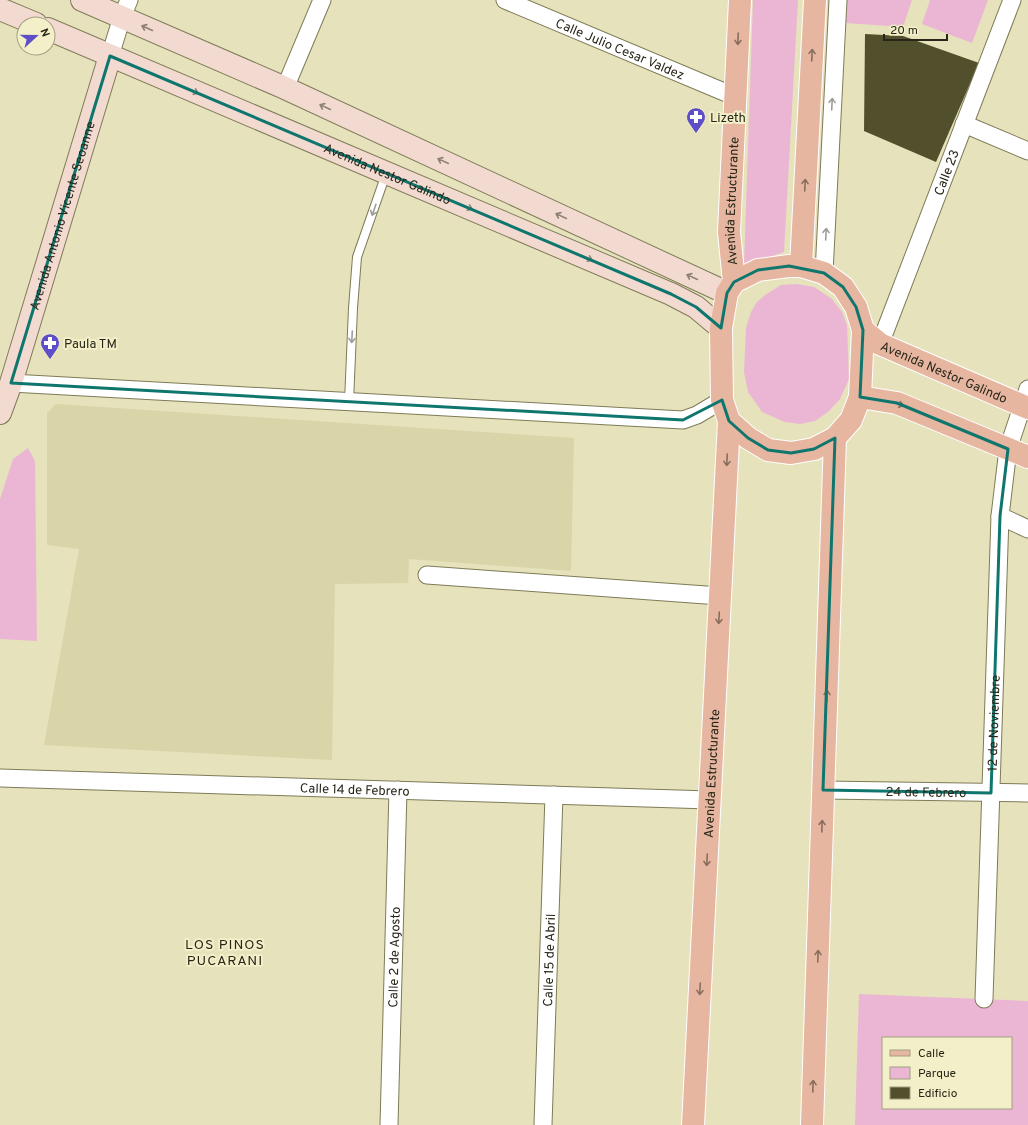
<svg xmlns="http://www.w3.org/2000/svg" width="1028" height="1125" font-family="Overpass,sans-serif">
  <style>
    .built { fill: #d9d5a9 }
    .green { fill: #ebb6d4; fill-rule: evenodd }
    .building { fill: #524f2d }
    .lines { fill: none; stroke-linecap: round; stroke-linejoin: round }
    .lane-casing { stroke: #7e7b58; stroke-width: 10 }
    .street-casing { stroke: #7e7b58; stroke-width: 19 }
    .secondary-casing { stroke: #7e7b58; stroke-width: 24 }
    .primary-casing { stroke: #fff; stroke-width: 24 }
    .lane { stroke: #fff; stroke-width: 8 }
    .street { stroke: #fff; stroke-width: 17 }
    .secondary { stroke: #f3dad0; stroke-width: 22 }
    .primary { stroke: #e7b6a1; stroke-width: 22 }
    .oneway { stroke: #8e8074 }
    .oneway2 { stroke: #886e5c }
    .oneway3 { stroke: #9e9d97 }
    .marked { fill: none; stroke: #0f766e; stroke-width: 3; stroke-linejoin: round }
    .labels { text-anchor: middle; stroke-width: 4; stroke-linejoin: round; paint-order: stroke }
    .street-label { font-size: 13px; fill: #282618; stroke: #f2efc9 }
    .poi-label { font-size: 13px; fill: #282618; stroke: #f2efc9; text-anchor: start }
    .neighbourhood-label { font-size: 14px; letter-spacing: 1px; fill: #282618; stroke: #f2efc9 }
  </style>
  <rect width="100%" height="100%" fill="#e5e2bc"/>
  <path class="built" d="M56 404 574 438 571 571 409 559 408 583 335 584 332 760 44 745 79 549 47 545V413Z"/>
  <g class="green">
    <path d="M753 0H798L784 252 744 266Z"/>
    <path d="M846 0H912L903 27 845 23Z"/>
    <path d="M930 0H988L972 43 922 24Z"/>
    <path d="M797 284 814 287 832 299 842 312 847 325 849 379 840 399 828 412 815 421 800 424 785 422 762 412 748 392 744 372 746 328 751 312 757 302 765 295 781 285Z"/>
    <path d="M28 448 35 461 37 641 0 639V499L13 459Z"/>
    <path d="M859 994 1028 1001V1125H855ZM883 1038H1011V1108H883Z"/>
  </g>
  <path class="building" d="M865 34 903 36 979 63 936 162 864 131Z"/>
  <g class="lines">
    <g class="lane-casing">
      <path id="lane" d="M349 402 353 308 357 257 386 174"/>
    </g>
    <g class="street-casing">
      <g id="street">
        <path id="s1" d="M505 0 736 97"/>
        <path d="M110 56 122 17 129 0"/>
        <path d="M285 88 322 0"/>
        <path d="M964 124 1028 151"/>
        <path d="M824 273 838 0"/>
        <path id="s2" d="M880 344 1012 0"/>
        <path d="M11 383 683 420 697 415 722 400"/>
        <path d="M1000 516 1028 529"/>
        <path d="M427 575 720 596"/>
        <path id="s3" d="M0 778 710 800"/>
        <path id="s4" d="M823 790 1028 793"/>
        <path id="s5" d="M984 999 1000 516 1008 449 1028 389"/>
        <path id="s6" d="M389 1125 398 790"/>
        <path id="s7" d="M543 1125 554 795"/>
      </g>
    </g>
    <g class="secondary-casing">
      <g id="secondary">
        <path d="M82 0 285 88 727 293"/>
        <path d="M0 9 36 24"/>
        <path id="s8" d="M48 29 671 294 696 307 721 328"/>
        <path id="s9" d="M0 413 11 383 110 56"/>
      </g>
    </g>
    <g class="primary-casing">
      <g id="primary">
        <path d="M789 266H801L824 273 843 287 856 307 863 330 860 397 851 420 835 438 814 449 791 453 768 450 748 438 729 421 722 400 721 328 727 293 734 282 758 270Z"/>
        <path d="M801 266 815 0"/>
        <path id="s10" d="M734 282 729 232 740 0"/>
        <path id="s11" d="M863 330 880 344 1028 408"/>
        <path d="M860 397 897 403 1028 457"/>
        <path id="s12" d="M693 1125 729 421"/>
        <path d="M812 1125 835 438"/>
      </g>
    </g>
    <use href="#lane" class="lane"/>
    <use href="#street" class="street"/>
    <use href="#secondary" class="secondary"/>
    <use href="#primary" class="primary"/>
  </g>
  <defs><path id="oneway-shaft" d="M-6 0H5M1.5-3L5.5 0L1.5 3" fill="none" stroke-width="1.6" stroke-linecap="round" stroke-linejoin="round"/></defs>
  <g class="oneway">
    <use href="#oneway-shaft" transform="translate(147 28) rotate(-156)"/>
    <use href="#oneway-shaft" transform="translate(193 91) rotate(23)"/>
    <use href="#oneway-shaft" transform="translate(325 107) rotate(-155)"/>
    <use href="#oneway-shaft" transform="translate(443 161) rotate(-155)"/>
    <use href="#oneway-shaft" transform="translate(467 207) rotate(23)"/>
    <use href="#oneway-shaft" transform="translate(561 216) rotate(-155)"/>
    <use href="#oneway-shaft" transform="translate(587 258) rotate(23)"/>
    <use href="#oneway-shaft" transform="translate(692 277) rotate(-155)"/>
  </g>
  <g class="oneway2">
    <use href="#oneway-shaft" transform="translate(738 39) rotate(92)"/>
    <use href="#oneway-shaft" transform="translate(812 55) rotate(-87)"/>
    <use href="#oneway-shaft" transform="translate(805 185) rotate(-87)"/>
    <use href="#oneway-shaft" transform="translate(898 404) rotate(17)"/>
    <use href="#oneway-shaft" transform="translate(727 460) rotate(93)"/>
    <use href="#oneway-shaft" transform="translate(719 618) rotate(93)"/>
    <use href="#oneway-shaft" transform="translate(827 696) rotate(-88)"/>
    <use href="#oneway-shaft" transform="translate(822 826) rotate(-88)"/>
    <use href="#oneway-shaft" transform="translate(707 860) rotate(93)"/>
    <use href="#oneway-shaft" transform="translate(818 956) rotate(-88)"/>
    <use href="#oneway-shaft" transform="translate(700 989) rotate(93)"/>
    <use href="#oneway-shaft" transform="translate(813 1086) rotate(-88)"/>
  </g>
  <g class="oneway3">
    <use href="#oneway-shaft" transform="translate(832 104) rotate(-87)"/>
    <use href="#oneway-shaft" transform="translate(374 210) rotate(109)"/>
    <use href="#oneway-shaft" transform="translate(826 234) rotate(-87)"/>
    <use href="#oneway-shaft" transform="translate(352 337) rotate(93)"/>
  </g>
  <path class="marked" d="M110 56 671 294 696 307 721 328 727 293 734 282 758 270 789 266 824 273 843 287 856 307 863 330 860 397 897 403 1008 449 1000 516 991 793 823 790 835 438 814 449 791 453 768 450 748 438 729 421 722 400 683 420 11 383Z"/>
  <defs>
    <g id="pharmacy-pin" transform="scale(1)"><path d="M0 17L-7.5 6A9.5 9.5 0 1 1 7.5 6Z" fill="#5e4fc8" stroke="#f2efc9"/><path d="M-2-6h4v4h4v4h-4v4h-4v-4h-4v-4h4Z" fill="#fff"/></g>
  </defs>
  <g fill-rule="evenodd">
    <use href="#pharmacy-pin" x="696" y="117"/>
    <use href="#pharmacy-pin" x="50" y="343"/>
  </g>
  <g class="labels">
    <g class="street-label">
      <text dy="5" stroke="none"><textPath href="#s1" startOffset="125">Calle Julio Cesar Valdez</textPath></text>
      <text dy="5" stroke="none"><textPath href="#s2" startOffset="184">Calle 23</textPath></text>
      <text dy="5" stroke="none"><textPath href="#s8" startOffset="369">Avenida Nestor Galindo</textPath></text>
      <text dy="5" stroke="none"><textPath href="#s10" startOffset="81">Avenida Estructurante</textPath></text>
      <text dy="5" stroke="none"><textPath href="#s9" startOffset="207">Avenida Antonio Vicente Seoanne</textPath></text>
      <text dy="5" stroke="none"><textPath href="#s11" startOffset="92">Avenida Nestor Galindo</textPath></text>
      <text dy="5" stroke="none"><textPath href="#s5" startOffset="276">12 de Noviembre</textPath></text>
      <text dy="5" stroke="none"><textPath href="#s12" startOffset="352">Avenida Estructurante</textPath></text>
      <text dy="5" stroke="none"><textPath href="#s3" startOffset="355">Calle 14 de Febrero</textPath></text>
      <text dy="5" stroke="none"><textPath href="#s4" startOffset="103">24 de Febrero</textPath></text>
      <text dy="5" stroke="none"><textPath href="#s6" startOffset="168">Calle 2 de Agosto</textPath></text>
      <text dy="5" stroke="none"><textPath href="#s7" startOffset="165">Calle 15 de Abril</textPath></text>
    </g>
    <g class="poi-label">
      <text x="710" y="122">Lizeth</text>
      <text x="64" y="348">Paula TM</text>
    </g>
    <g class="neighbourhood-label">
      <text x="225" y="949">LOS PINOS<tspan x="225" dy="16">PUCARANI</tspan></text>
    </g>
  </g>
  <rect x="882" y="1037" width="130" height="72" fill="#f2efc9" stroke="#a19f82"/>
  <rect x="890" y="1050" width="20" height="6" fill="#e7b6a1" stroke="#a19f82"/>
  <text x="918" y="1057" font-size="12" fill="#282618">Calle</text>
  <rect x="890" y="1067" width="20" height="12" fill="#ebb6d4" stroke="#a19f82"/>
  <text x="918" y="1077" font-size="12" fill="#282618">Parque</text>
  <rect x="890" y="1087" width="20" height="12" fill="#524f2d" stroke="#a19f82"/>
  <text x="918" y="1097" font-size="12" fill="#282618">Edificio</text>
  <g transform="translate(36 36) rotate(69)"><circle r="19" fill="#f2efc9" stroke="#a19f82"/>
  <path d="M0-3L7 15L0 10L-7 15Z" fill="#5e4fc8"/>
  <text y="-6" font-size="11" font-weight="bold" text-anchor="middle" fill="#282618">N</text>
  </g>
  <path d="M884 34v6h63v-6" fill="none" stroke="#282618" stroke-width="2"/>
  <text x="890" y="34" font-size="12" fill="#282618" stroke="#f2efc9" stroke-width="3" paint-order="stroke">20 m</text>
</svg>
